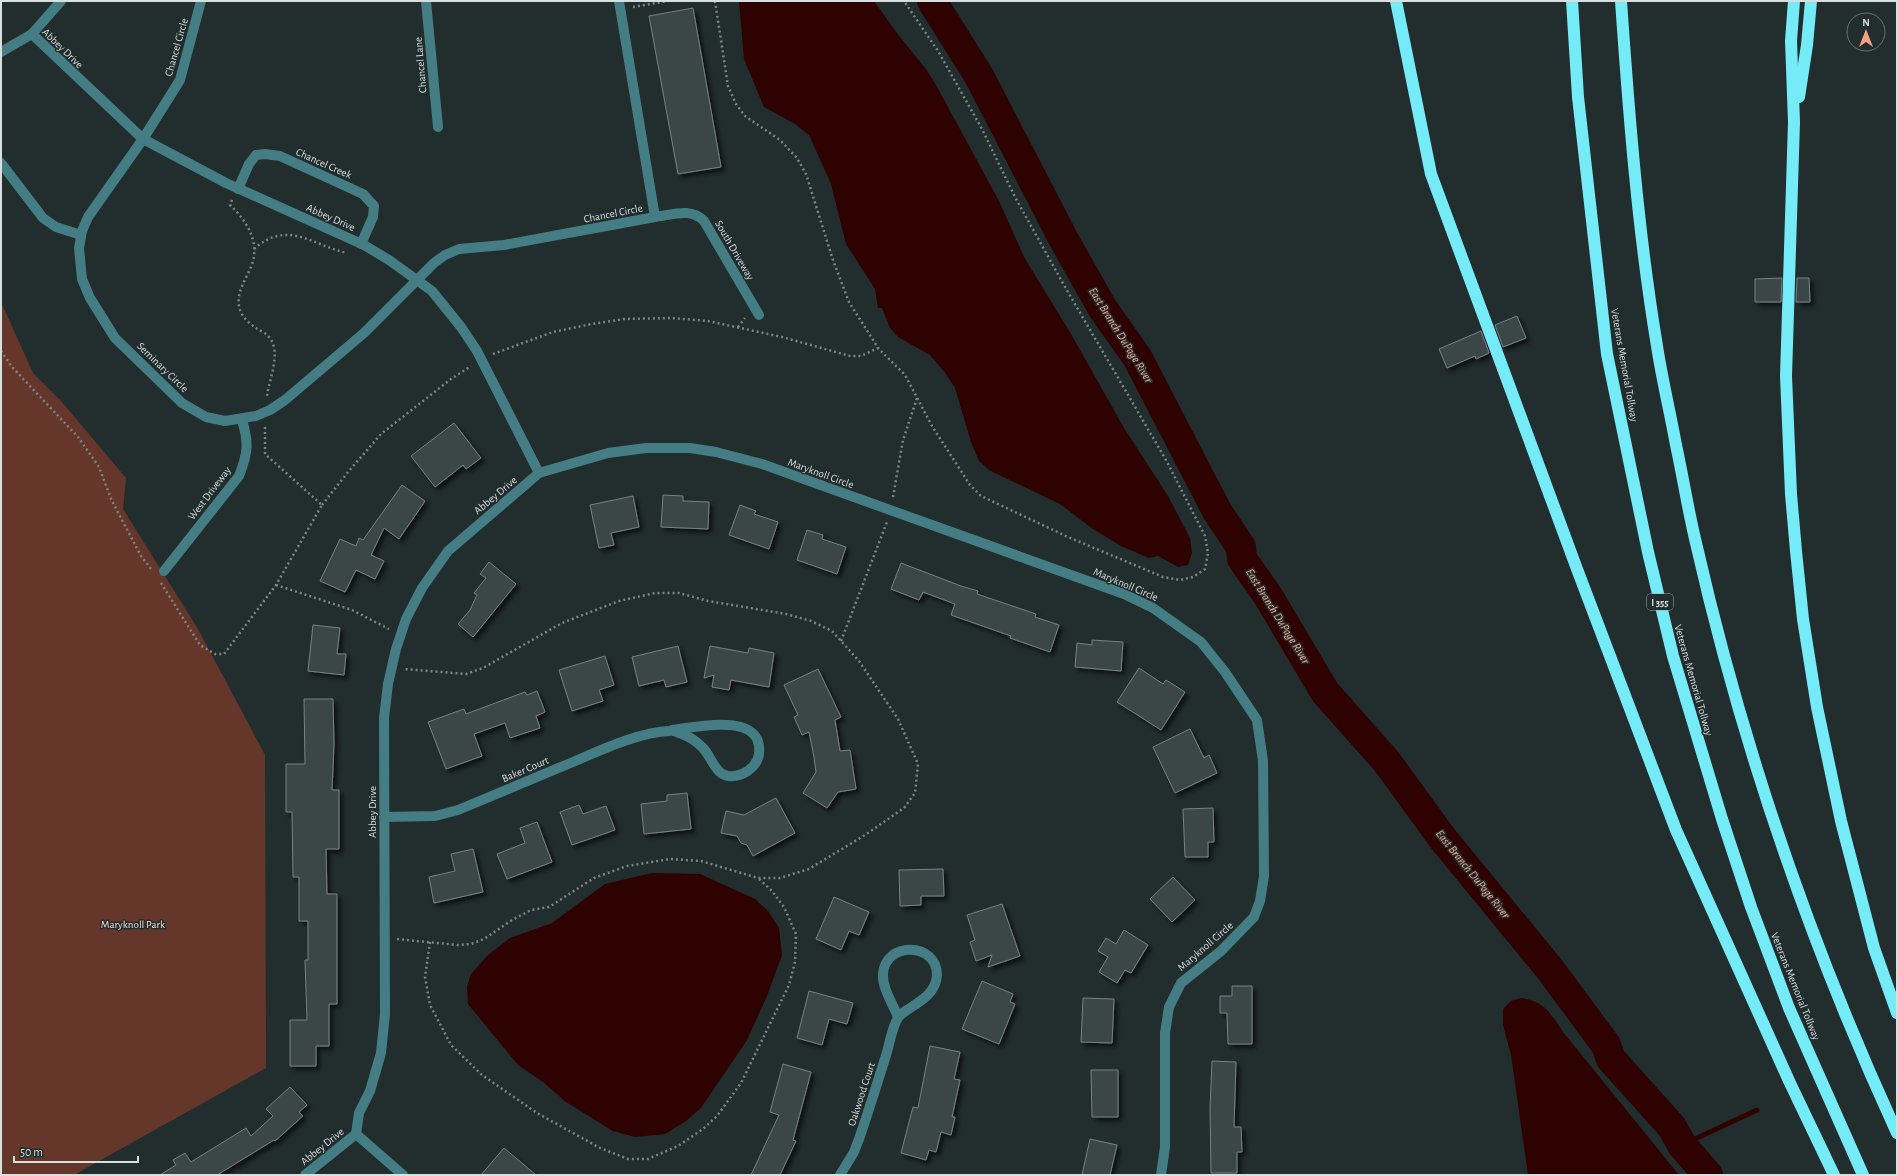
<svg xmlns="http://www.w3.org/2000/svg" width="1898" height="1176" font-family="'Alegreya Sans',sans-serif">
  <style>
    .green { fill: #65372a }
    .water { fill: #2e0200 }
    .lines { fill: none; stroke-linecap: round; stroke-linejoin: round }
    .stream { stroke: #2e0200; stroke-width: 5 }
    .river { stroke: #2e0200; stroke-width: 30 }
    .building { fill: #3a4647; stroke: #768284; filter: url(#shadow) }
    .path { stroke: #7d8686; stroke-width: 2.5; stroke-dasharray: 2 3; stroke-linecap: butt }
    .minor { stroke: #447d83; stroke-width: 10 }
    .highway { stroke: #76ebf8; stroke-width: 12 }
    .labels { text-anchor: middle; stroke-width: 3; stroke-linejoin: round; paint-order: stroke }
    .shield { fill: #222d2e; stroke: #a1aaaa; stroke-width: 1 }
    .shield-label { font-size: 10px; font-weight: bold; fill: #d8dfdf }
    .street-label { font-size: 11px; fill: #d8dfdf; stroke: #222d2e }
    .park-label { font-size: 11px; fill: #fcd9ce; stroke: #222d2e }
    .water-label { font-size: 12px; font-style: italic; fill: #faa790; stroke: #222d2e }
  </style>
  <defs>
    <filter id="shadow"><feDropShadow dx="3.5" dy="3.5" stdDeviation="2" flood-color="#0009"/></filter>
  </defs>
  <rect width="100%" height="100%" fill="#222d2e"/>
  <path class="green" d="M1 302 33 373 61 401 126 478 123 509 198 629 265 755 266 1068 74 1175H1Z"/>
  <g class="water">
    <path d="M739 1H874L899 36 926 69 936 85 999 201 1024 257 1071 334 1124 428 1168 496 1190 538 1192 553 1188 565 1178 567 1158 556 1149 558 1121 546 1093 529 1060 504 989 470 979 461 971 442 955 388 946 374 930 355 898 337 890 328 882 308H878L875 289 846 244 831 184 809 135 795 124 764 107 744 59Z"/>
    <path d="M652 873 700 874 755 899 768 911 779 928 782 955 767 996 747 1040 701 1108 686 1121 665 1134 635 1137 613 1131 566 1102 543 1082 518 1065 468 1004 467 987 471 974 488 955 510 938 552 923 605 884Z"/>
    <path d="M1521 998C1545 1001 1550 1013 1563 1032L1679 1175H1528L1511 1055 1503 1025V1009L1511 1001Z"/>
  </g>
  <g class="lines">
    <path class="stream" d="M1682 1145 1757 1110"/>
    <path class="river" d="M932 1 979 76 1064 240 1103 309 1137 357 1217 511 1241 547 1242 559 1268 596 1325 692 1387 762 1443 839 1549 968 1606 1045 1611 1059 1672 1127 1682 1145 1708 1175"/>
  </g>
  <g class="building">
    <path d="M693 8 721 167 678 174 649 16Z"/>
    <path d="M1782 278 1781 302H1755V279Z"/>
    <path d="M1797 278H1809L1810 302H1796Z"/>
    <path d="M1517 316 1526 338 1503 347 1495 325Z"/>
    <path d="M1481 331 1489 353 1476 359 1475 356 1447 368 1439 349Z"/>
    <path d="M454 423 481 458 466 469 463 465 435 487 411 456Z"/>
    <path d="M402 485 425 501 399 539 384 528 371 555 384 561 375 579 356 570 345 592 320 581 340 539 356 546 359 538 363 540Z"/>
    <path d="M663 495 683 496V501L709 502 708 529 661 527Z"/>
    <path d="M633 496 639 527 611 533 614 545 599 548 590 505Z"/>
    <path d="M740 505 756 511 754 514 778 522 769 549 729 535Z"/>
    <path d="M807 530 823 535 822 539 846 547 837 574 797 560Z"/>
    <path d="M489 562 516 584 473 637 458 624 470 610 477 595 474 593 486 578 480 574Z"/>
    <path d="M901 563 961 586 978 591 977 594 1036 614 1035 617 1059 625 1050 652 1010 638 1011 636 951 615 955 604 923 592 919 600 891 589Z"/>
    <path d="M313 625 340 628 337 654H346L344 675 308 671Z"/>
    <path d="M1092 640 1123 642 1121 671 1075 667 1077 643 1092 645Z"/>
    <path d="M678 646 687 682 666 687 664 680 639 686 632 657Z"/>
    <path d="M710 646 748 653 749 648 774 653 769 687 731 680 729 690 712 687 714 675 704 678Z"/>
    <path d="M605 656 614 685 599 690 603 701 572 711 559 670Z"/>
    <path d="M1139 668 1163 684 1166 680 1185 692 1161 730 1117 702Z"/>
    <path d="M818 669 841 717 835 720 840 751 850 750 856 789 838 792 827 808 803 793 816 772 814 757 809 732 802 735 794 717 798 715 784 685Z"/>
    <path d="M537 691 545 712 536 716 540 728 510 738 505 723 474 734 482 756 446 769 428 722 464 709 466 714 525 692 527 695Z"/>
    <path d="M304 699H333L334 745 332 790H339V849H326L327 894H337V1004H329V1046H316V1066H290V1020H307L305 960H308V921H299V877H293L292 812H286V764H305Z"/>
    <path d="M1190 729 1204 758 1209 755 1217 773 1175 793 1153 747Z"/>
    <path d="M687 793 691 829 644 834 641 804 667 801V795Z"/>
    <path d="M776 798 795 833 753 856 747 845 741 843 737 836 721 833 726 811 744 815Z"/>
    <path d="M579 805 583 814 606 806 615 830 572 845 560 812Z"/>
    <path d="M1213 808 1214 842H1208V857H1185L1183 809Z"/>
    <path d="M537 822 552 862 507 879 497 854 525 843 520 828Z"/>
    <path d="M473 849 483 892 434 903 429 877 455 871 451 854Z"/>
    <path d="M943 869 944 896H921V905L900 906 899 870Z"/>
    <path d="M1173 877 1195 900 1172 922 1150 899Z"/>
    <path d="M834 897 869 912 859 935 849 931 841 950 816 939Z"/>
    <path d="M1002 904 1020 956 988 967 992 955 976 961 970 942 975 940 967 915Z"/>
    <path d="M1124 930 1148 945 1131 973 1125 970 1117 983 1099 972 1108 957 1098 951 1106 938 1116 944Z"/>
    <path d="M982 981 1013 994 1010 1002 1015 1004 999 1044 962 1029Z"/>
    <path d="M1232 986H1252V1044H1228L1227 1013H1220V996H1232Z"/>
    <path d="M809 991 853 1003 847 1024 829 1019 822 1045 797 1038Z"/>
    <path d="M1083 998 1114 999 1112 1043 1081 1042Z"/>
    <path d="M930 1046 960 1052 954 1079 960 1080 952 1117H955L951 1135 941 1132 936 1152 929 1150 926 1160 901 1153 913 1107 918 1108Z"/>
    <path d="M1212 1061 1236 1062 1234 1127H1241L1242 1152H1237V1173H1211L1210 1108Z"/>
    <path d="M783 1064 811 1072 793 1140 796 1141 780 1175H751L779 1115 770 1112Z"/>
    <path d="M1091 1070H1118V1117H1092Z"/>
    <path d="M290 1087 307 1105 299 1112 303 1116 275 1141 274 1140 217 1175H160L176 1165 173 1160 185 1153 191 1162 246 1128 251 1136 273 1116 266 1109Z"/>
    <path d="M1090 1139 1117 1145 1110 1175H1082Z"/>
    <path d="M504 1148 536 1175H481Z"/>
  </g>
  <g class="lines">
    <g class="path">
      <path d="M715 1 728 86 736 104 745 116 780 140 797 158 806 174 833 260 849 302 878 348 905 375 932 426 970 485 981 496 1068 537 1163 577 1180 580 1193 577 1205 569 1208 553 1205 536 1166 460 1065 287 1015 197 982 129 938 51 904 1"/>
      <path d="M633 7 668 1"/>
      <path d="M232 200 230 205C247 221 261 243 251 267 245 281 235 294 240 310 243 318 250 324 256 328 260 331 266 333 269 337 282 352 269 379 267 396"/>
      <path d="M254 249C288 219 311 245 347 253"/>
      <path d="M738 327 745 318"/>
      <path d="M1 351 12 367 78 437 99 467 112 501 141 556 151 569"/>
      <path d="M493 354 553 332 592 324 624 319 671 318 708 321 782 337 850 356H861L878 348"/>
      <path d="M893 497 903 440 917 398"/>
      <path d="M322 505 348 472 381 434 451 379 471 366"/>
      <path d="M161 583 200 645 215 654H224L276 585 322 505 265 454V427"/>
      <path d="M276 585 352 610 389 629"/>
      <path d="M841 641 887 522"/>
      <path d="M397 939 458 945 471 944 484 939 512 920 531 910 549 907 594 878 627 866 670 859 701 861 758 878H780L809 869 865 835 904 808 915 793 918 764 898 719 859 661 832 631 811 621 786 614 708 601 679 593H655L619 601 562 623 483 668 466 674 404 669"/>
      <path d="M430 942 425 977 430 1005 451 1045 482 1075 537 1113 600 1148 628 1159H648L678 1146 703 1129 717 1116 741 1083 789 985 795 962 796 934 784 907 772 891 758 878"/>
    </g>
    <g class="minor">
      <path d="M201 1 180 80 143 139 88 217 82 231 79 248 82 279 90 298 115 338 182 403 206 417 225 421 256 416 270 410 285 400 364 333 434 263 445 255 459 249 504 245 655 217 619 1"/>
      <path d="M426 1 438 127"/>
      <path d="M32 34 143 139 226 183 364 245 389 260 432 291 461 327 477 351 539 473"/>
      <path d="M1 52 32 34 61 1"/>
      <path d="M1 163 43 218 56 227 81 235"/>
      <path d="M238 189 249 164 256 155 265 154 280 156 363 194 374 206 373 217 361 244"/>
      <path d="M655 217C672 215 691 207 704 221L759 315"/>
      <path d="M164 571 239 476C248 453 249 443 242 420"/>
      <path d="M384 817 435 816 458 810C496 794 534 778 573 762 601 750 639 732 670 731 674 730 678 733 682 734 690 737 696 741 702 747 714 758 715 784 742 774 750 771 758 763 759 754 764 711 696 727 672 730"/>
      <path d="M356 1134 403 1175"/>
      <path d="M305 1175 356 1134 359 1113 370 1091 381 1053 385 1014 384 718 388 684 396 649 406 619 422 588 448 551 539 473 608 453 646 448H690L716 452 762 464 1124 594 1153 608 1201 642 1225 672 1257 720 1263 761 1264 876 1260 901 1254 917 1221 951 1181 983 1169 1007 1165 1033V1147L1161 1175"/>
      <path d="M840 1175 854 1152 859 1139C869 1110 878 1081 887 1052 890 1042 892 1027 898 1018 900 1015 904 1012 907 1010 921 1001 936 993 937 975 937 942 885 941 883 974 882 988 893 1004 898 1017"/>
    </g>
    <g class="highway">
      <path d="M1396 1 1431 174 1577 569 1676 830 1790 1083 1834 1175"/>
      <path d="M1572 1 1578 97 1607 354 1648 552 1673 656 1722 819 1751 907 1789 1008 1863 1175"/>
      <path d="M1621 1C1629 116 1638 232 1657 346 1662 379 1670 412 1676 445 1683 477 1688 510 1696 543 1742 745 1810 944 1897 1133"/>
      <path d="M1794 1 1791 41 1794 122 1786 376 1791 494 1796 551 1803 619 1817 707 1841 821 1874 948 1897 1013"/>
      <path d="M1799 97 1807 45 1811 1"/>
    </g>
  </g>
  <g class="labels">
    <rect class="shield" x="1647" y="594" width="26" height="16" rx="3"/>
    <g class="shield-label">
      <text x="1660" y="606">I 355</text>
    </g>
    <g class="street-label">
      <text transform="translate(176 47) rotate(-74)" y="4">Chancel Circle</text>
      <text transform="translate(63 48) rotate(44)" y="4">Abbey Drive</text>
      <text transform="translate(420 65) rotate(-95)" y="4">Chancel Lane</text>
      <text transform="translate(324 163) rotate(24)" y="4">Chancel Creek</text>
      <text transform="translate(613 213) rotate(-11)" y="4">Chancel Circle</text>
      <text transform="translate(331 217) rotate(24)" y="4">Abbey Drive</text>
      <text transform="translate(735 250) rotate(60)" y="4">South Driveway</text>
      <text transform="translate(1625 365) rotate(80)" y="4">Veterans Memorial Tollway</text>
      <text transform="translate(163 367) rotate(44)" y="4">Seminary Circle</text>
      <text transform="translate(821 473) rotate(20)" y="4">Maryknoll Circle</text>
      <text transform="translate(209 493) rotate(-53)" y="4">West Driveway</text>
      <text transform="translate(495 495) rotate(-40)" y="4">Abbey Drive</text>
      <text transform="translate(1126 584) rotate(23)" y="4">Maryknoll Circle</text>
      <text transform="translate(1694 680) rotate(74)" y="4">Veterans Memorial Tollway</text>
      <text transform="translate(525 769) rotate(-23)" y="4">Baker Court</text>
      <text transform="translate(372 812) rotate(-90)" y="4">Abbey Drive</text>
      <text transform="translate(1205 946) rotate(-41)" y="4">Maryknoll Circle</text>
      <text transform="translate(1796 986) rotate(68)" y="4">Veterans Memorial Tollway</text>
      <text transform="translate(861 1094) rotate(-72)" y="4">Oakwood Court</text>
      <text transform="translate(322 1146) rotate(-39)" y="4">Abbey Drive</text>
    </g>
    <g class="park-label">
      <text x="133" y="928">Maryknoll Park</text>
    </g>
    <g class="water-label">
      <text transform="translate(1121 335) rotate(58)" y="4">East Branch DuPage River</text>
      <text transform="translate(1278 616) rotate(58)" y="4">East Branch DuPage River</text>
      <text transform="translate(1473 874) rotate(51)" y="4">East Branch DuPage River</text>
    </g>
  </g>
  <rect width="1898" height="1176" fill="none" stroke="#d8dfdf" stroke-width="4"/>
  <g transform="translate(1866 32)"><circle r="19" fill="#222d2e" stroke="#6b7475"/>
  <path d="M0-3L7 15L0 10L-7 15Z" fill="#f49e86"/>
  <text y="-6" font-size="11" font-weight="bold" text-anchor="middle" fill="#d8dfdf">N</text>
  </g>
  <path d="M14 1156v6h124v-6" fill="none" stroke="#d8dfdf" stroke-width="2"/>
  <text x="20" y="1156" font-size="12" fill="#d8dfdf" stroke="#222d2e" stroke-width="3" paint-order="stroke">50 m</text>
</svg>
